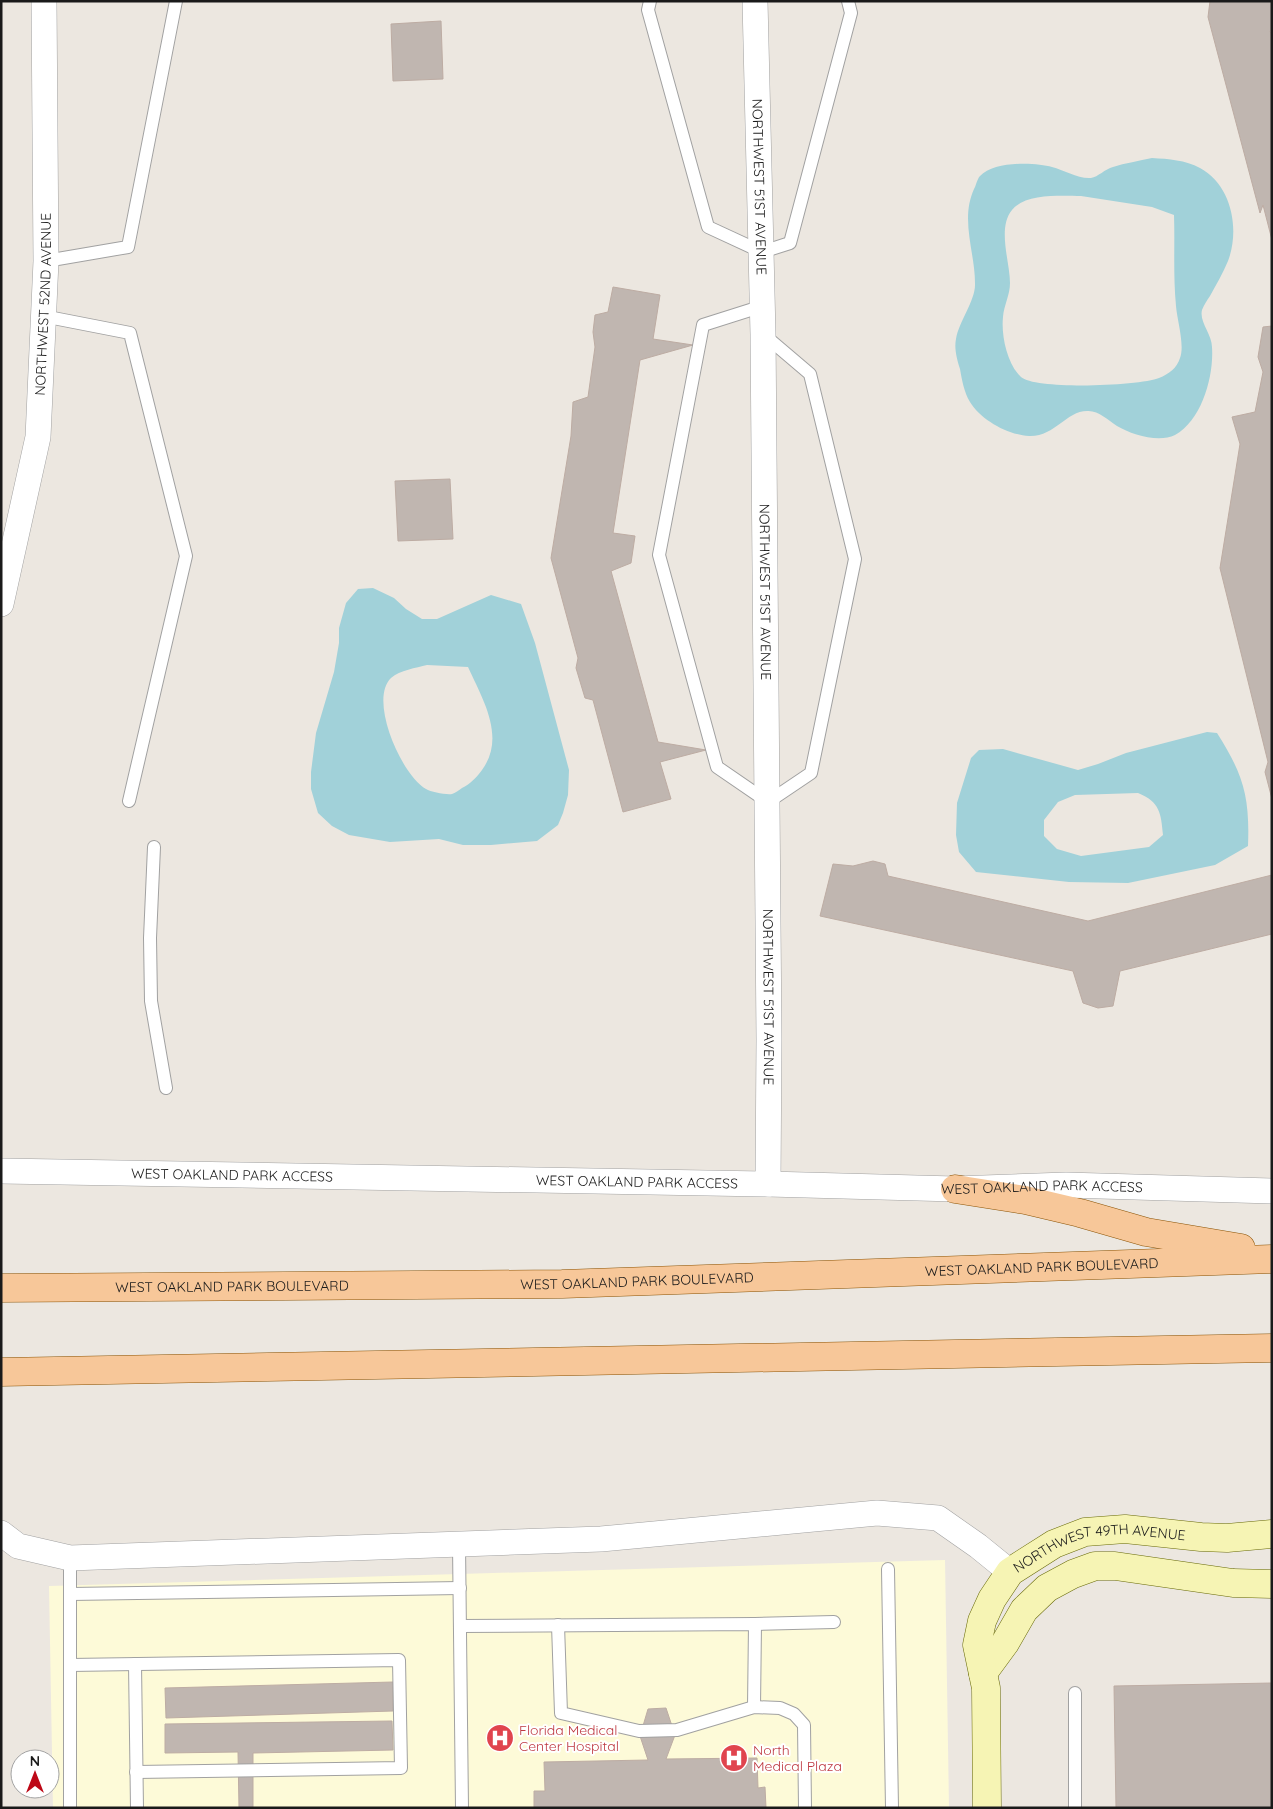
<svg xmlns="http://www.w3.org/2000/svg" width="1273" height="1809" font-family="Quicksand,sans-serif">
  <style>
    .education { fill: #fdfad8 }
    .water { fill: #a1d1d9; fill-rule: evenodd }
    .building { fill: #c0b6b0; stroke: #bdaca3 }
    .lines { fill: none; stroke-linecap: round; stroke-linejoin: round }
    .lane-casing { stroke: #a1a1a1; stroke-width: 14 }
    .street-casing { stroke: #a1a1a1; stroke-width: 26 }
    .secondary-casing { stroke: #686a09; stroke-width: 29 }
    .primary-casing { stroke: #8b5406; stroke-width: 29 }
    .lane { stroke: #fff; stroke-width: 12 }
    .street { stroke: #fff; stroke-width: 25 }
    .secondary { stroke: #f6f4b4; stroke-width: 28 }
    .primary { stroke: #f7c799; stroke-width: 28 }
    .labels { text-anchor: middle; stroke-width: 4; stroke-linejoin: round; paint-order: stroke }
    .street-label { font-size: 14px; fill: #1a1a1a; stroke: #fff }
    .health-label { font-size: 14px; fill: #be3a42; stroke: #fff; text-anchor: start }
  </style>
  <rect width="100%" height="100%" fill="#ece7e0"/>
  <path class="education" d="M945 1560 949 1808H53L49 1586Z"/>
  <g class="water">
    <path d="M1152 158C1169 159 1185 160 1200 168 1232 185 1240 230 1228 261 1223 273 1216 285 1210 296 1207 300 1204 305 1202 310 1199 322 1212 334 1212 347 1214 376 1202 420 1175 435 1159 443 1132 435 1117 426 1108 420 1098 410 1087 411 1066 411 1055 437 1029 436 1008 435 981 420 970 402 964 392 962 380 960 369 957 360 954 348 956 339 959 321 976 300 975 283 975 252 960 220 974 189 976 186 977 179 980 176 994 161 1035 162 1052 167 1064 170 1078 179 1091 178 1098 177 1105 169 1113 167 1125 163 1139 161 1152 158ZM1081 196 1152 207 1174 215C1175 245 1173 275 1176 306 1177 320 1185 345 1180 358 1177 368 1169 374 1159 378 1140 386 1035 390 1021 377 1007 364 1001 335 1003 317 1004 305 1010 295 1010 283 1010 262 997 228 1012 210 1025 193 1062 196 1081 196Z"/>
    <path d="M373 588 394 598 406 609 422 619H437L491 595 521 604 535 643 569 770 568 795 563 813 558 825 537 841 491 845H463L439 839 390 842 349 835 332 826 318 813 311 789V772L316 733 334 672 339 643V628L346 603 358 589ZM427 665 468 667C483 700 506 737 482 770 476 778 470 784 462 788 459 790 455 793 452 794 446 795 431 792 426 789 402 776 368 700 391 678 400 670 416 668 427 665Z"/>
    <path d="M1207 732 1217 733C1243 774 1250 796 1248 846L1215 865 1128 883 1069 882 976 872 959 852 956 835 957 803 971 758 979 750 1003 749 1078 770 1098 764 1126 753ZM1138 793C1160 802 1161 813 1163 835L1149 847 1081 856 1057 849 1044 836V820L1058 802 1075 795Z"/>
  </g>
  <g class="building">
    <path d="M1210 1H1272V31H1270L1272 37V240L1263 205 1260 213 1208 17Z"/>
    <path d="M441 21 443 79 393 81 391 24Z"/>
    <path d="M613 287 660 295 653 339 693 345 640 360 613 533 635 536 631 563 611 571 658 742 706 750 660 762 671 799 623 812 593 700 585 698 576 668 578 658 551 558 571 436 573 402 588 397 595 347 593 332 595 315 608 312Z"/>
    <path d="M1272 326V799L1265 772 1268 762 1220 568 1240 444 1232 417 1255 412 1263 372 1258 357 1263 327Z"/>
    <path d="M450 479 453 539 398 541 395 481Z"/>
    <path d="M873 861 885 864 888 876 1088 921 1272 875V934L1120 971 1113 1006 1098 1008 1083 1003 1073 971 820 916 833 864 853 866Z"/>
    <path d="M393 1682V1711L166 1718 165 1688Z"/>
    <path d="M1272 1683V1808H1116L1114 1686Z"/>
    <path d="M666 1708 675 1735 666 1759 757 1758 758 1788 765 1787 766 1808H534V1791H545L544 1762 648 1760 640 1736 648 1709Z"/>
    <path d="M392 1721 393 1750 253 1753V1808H239L238 1752 165 1753V1724Z"/>
  </g>
  <g class="lines">
    <g class="lane-casing">
      <g id="lane">
        <path d="M650 1 648 10 708 227 762 252 790 243 851 13 848 1"/>
        <path d="M46 261 128 247 176 1"/>
        <path d="M763 306 703 325 659 555 717 767 768 802 811 773 855 559 810 374 763 334"/>
        <path d="M43 316 130 333 186 556 129 801"/>
        <path d="M154 847 150 938 151 1001 166 1088"/>
        <path d="M459 1545 462 1808"/>
        <path d="M888 1569 892 1808"/>
        <path d="M70 1594 460 1588"/>
        <path d="M755 1624 834 1622"/>
        <path d="M558 1625 561 1713 639 1731 677 1730 754 1707 780 1708 794 1714 804 1725 805 1808"/>
        <path d="M460 1626 755 1624 754 1707"/>
        <path d="M135 1664 137 1808"/>
        <path d="M70 1665 399 1660 401 1768 136 1772"/>
        <path d="M1075 1693V1808"/>
        <path d="M70 1808V1558"/>
      </g>
    </g>
    <g class="street-casing">
      <g id="street">
        <path id="s1" d="M755 1 763 334 769 1039 768 1184"/>
        <path id="s2" d="M1 604 38 437 46 261 44 1"/>
        <path id="s3" d="M1 1171 768 1184 955 1189 1066 1185 1272 1191"/>
        <path d="M1 1533 18 1546 70 1558 601 1539 877 1513 938 1518 978 1546 1010 1572"/>
      </g>
    </g>
    <g class="secondary-casing">
      <g id="secondary">
        <path d="M983 1673 1005 1643 1024 1610 1047 1588 1073 1574 1095 1566H1115L1233 1583 1272 1584"/>
        <path id="s4" d="M987 1808 986 1688 977 1645 982 1621 992 1599 1010 1572 1054 1544 1085 1532 1125 1529 1201 1537 1227 1538 1272 1534"/>
      </g>
    </g>
    <g class="primary-casing">
      <g id="primary">
        <path d="M955 1189 1025 1200 1080 1213 1146 1232 1241 1248"/>
        <path id="s5" d="M1 1288 562 1284 1272 1259"/>
        <path d="M1 1372 1272 1348"/>
      </g>
    </g>
    <use href="#lane" class="lane"/>
    <use href="#street" class="street"/>
    <use href="#secondary" class="secondary"/>
    <use href="#primary" class="primary"/>
  </g>
  <defs>
    <g id="hospital-disc" transform="scale(1.4375)"><circle r="9.5" fill="#e0444e" stroke="#fff"/><path d="M-5-5h3v3.5h4V-5h3V5h-3V1.5h-4V5h-3Z" fill="#fff"/></g>
  </defs>
  <g fill-rule="evenodd">
    <use href="#hospital-disc" x="500" y="1738"/>
    <use href="#hospital-disc" x="734" y="1758"/>
  </g>
  <g class="labels">
    <g class="street-label">
      <text dy="5" stroke="none"><textPath href="#s1" startOffset="186">NORTHWEST 51ST AVENUE</textPath></text>
      <text dy="5" stroke="none"><textPath href="#s2" startOffset="304">NORTHWEST 52ND AVENUE</textPath></text>
      <text dy="5" stroke="none"><textPath href="#s1" startOffset="591">NORTHWEST 51ST AVENUE</textPath></text>
      <text dy="5" stroke="none"><textPath href="#s1" startOffset="996">NORTHWEST 51ST AVENUE</textPath></text>
      <text dy="5" stroke="none"><textPath href="#s3" startOffset="231">WEST OAKLAND PARK ACCESS</textPath></text>
      <text dy="5" stroke="none"><textPath href="#s3" startOffset="636">WEST OAKLAND PARK ACCESS</textPath></text>
      <text dy="5" stroke="none"><textPath href="#s3" startOffset="1041">WEST OAKLAND PARK ACCESS</textPath></text>
      <text dy="5" stroke="none"><textPath href="#s5" startOffset="1041">WEST OAKLAND PARK BOULEVARD</textPath></text>
      <text dy="5" stroke="none"><textPath href="#s5" startOffset="636">WEST OAKLAND PARK BOULEVARD</textPath></text>
      <text dy="5" stroke="none"><textPath href="#s5" startOffset="231">WEST OAKLAND PARK BOULEVARD</textPath></text>
      <text dy="5" stroke="none"><textPath href="#s4" startOffset="341">NORTHWEST 49TH AVENUE</textPath></text>
    </g>
    <g class="health-label">
      <text x="519" y="1735">Florida Medical<tspan x="519" dy="16">Center Hospital</tspan></text>
      <text x="753" y="1755">North<tspan x="753" dy="16">Medical Plaza</tspan></text>
    </g>
  </g>
  <rect width="1273" height="1809" fill="none" stroke="#1a1a1a" stroke-width="5"/>
  <g transform="translate(35 1774)"><circle r="24" fill="#ffffff" stroke="#a3a3a3"/>
  <path d="M0-4L9 19L0 12L-9 19Z" fill="#bd0817"/>
  <text y="-8" font-size="14" font-weight="bold" text-anchor="middle" fill="#1a1a1a">N</text>
  </g>
</svg>
